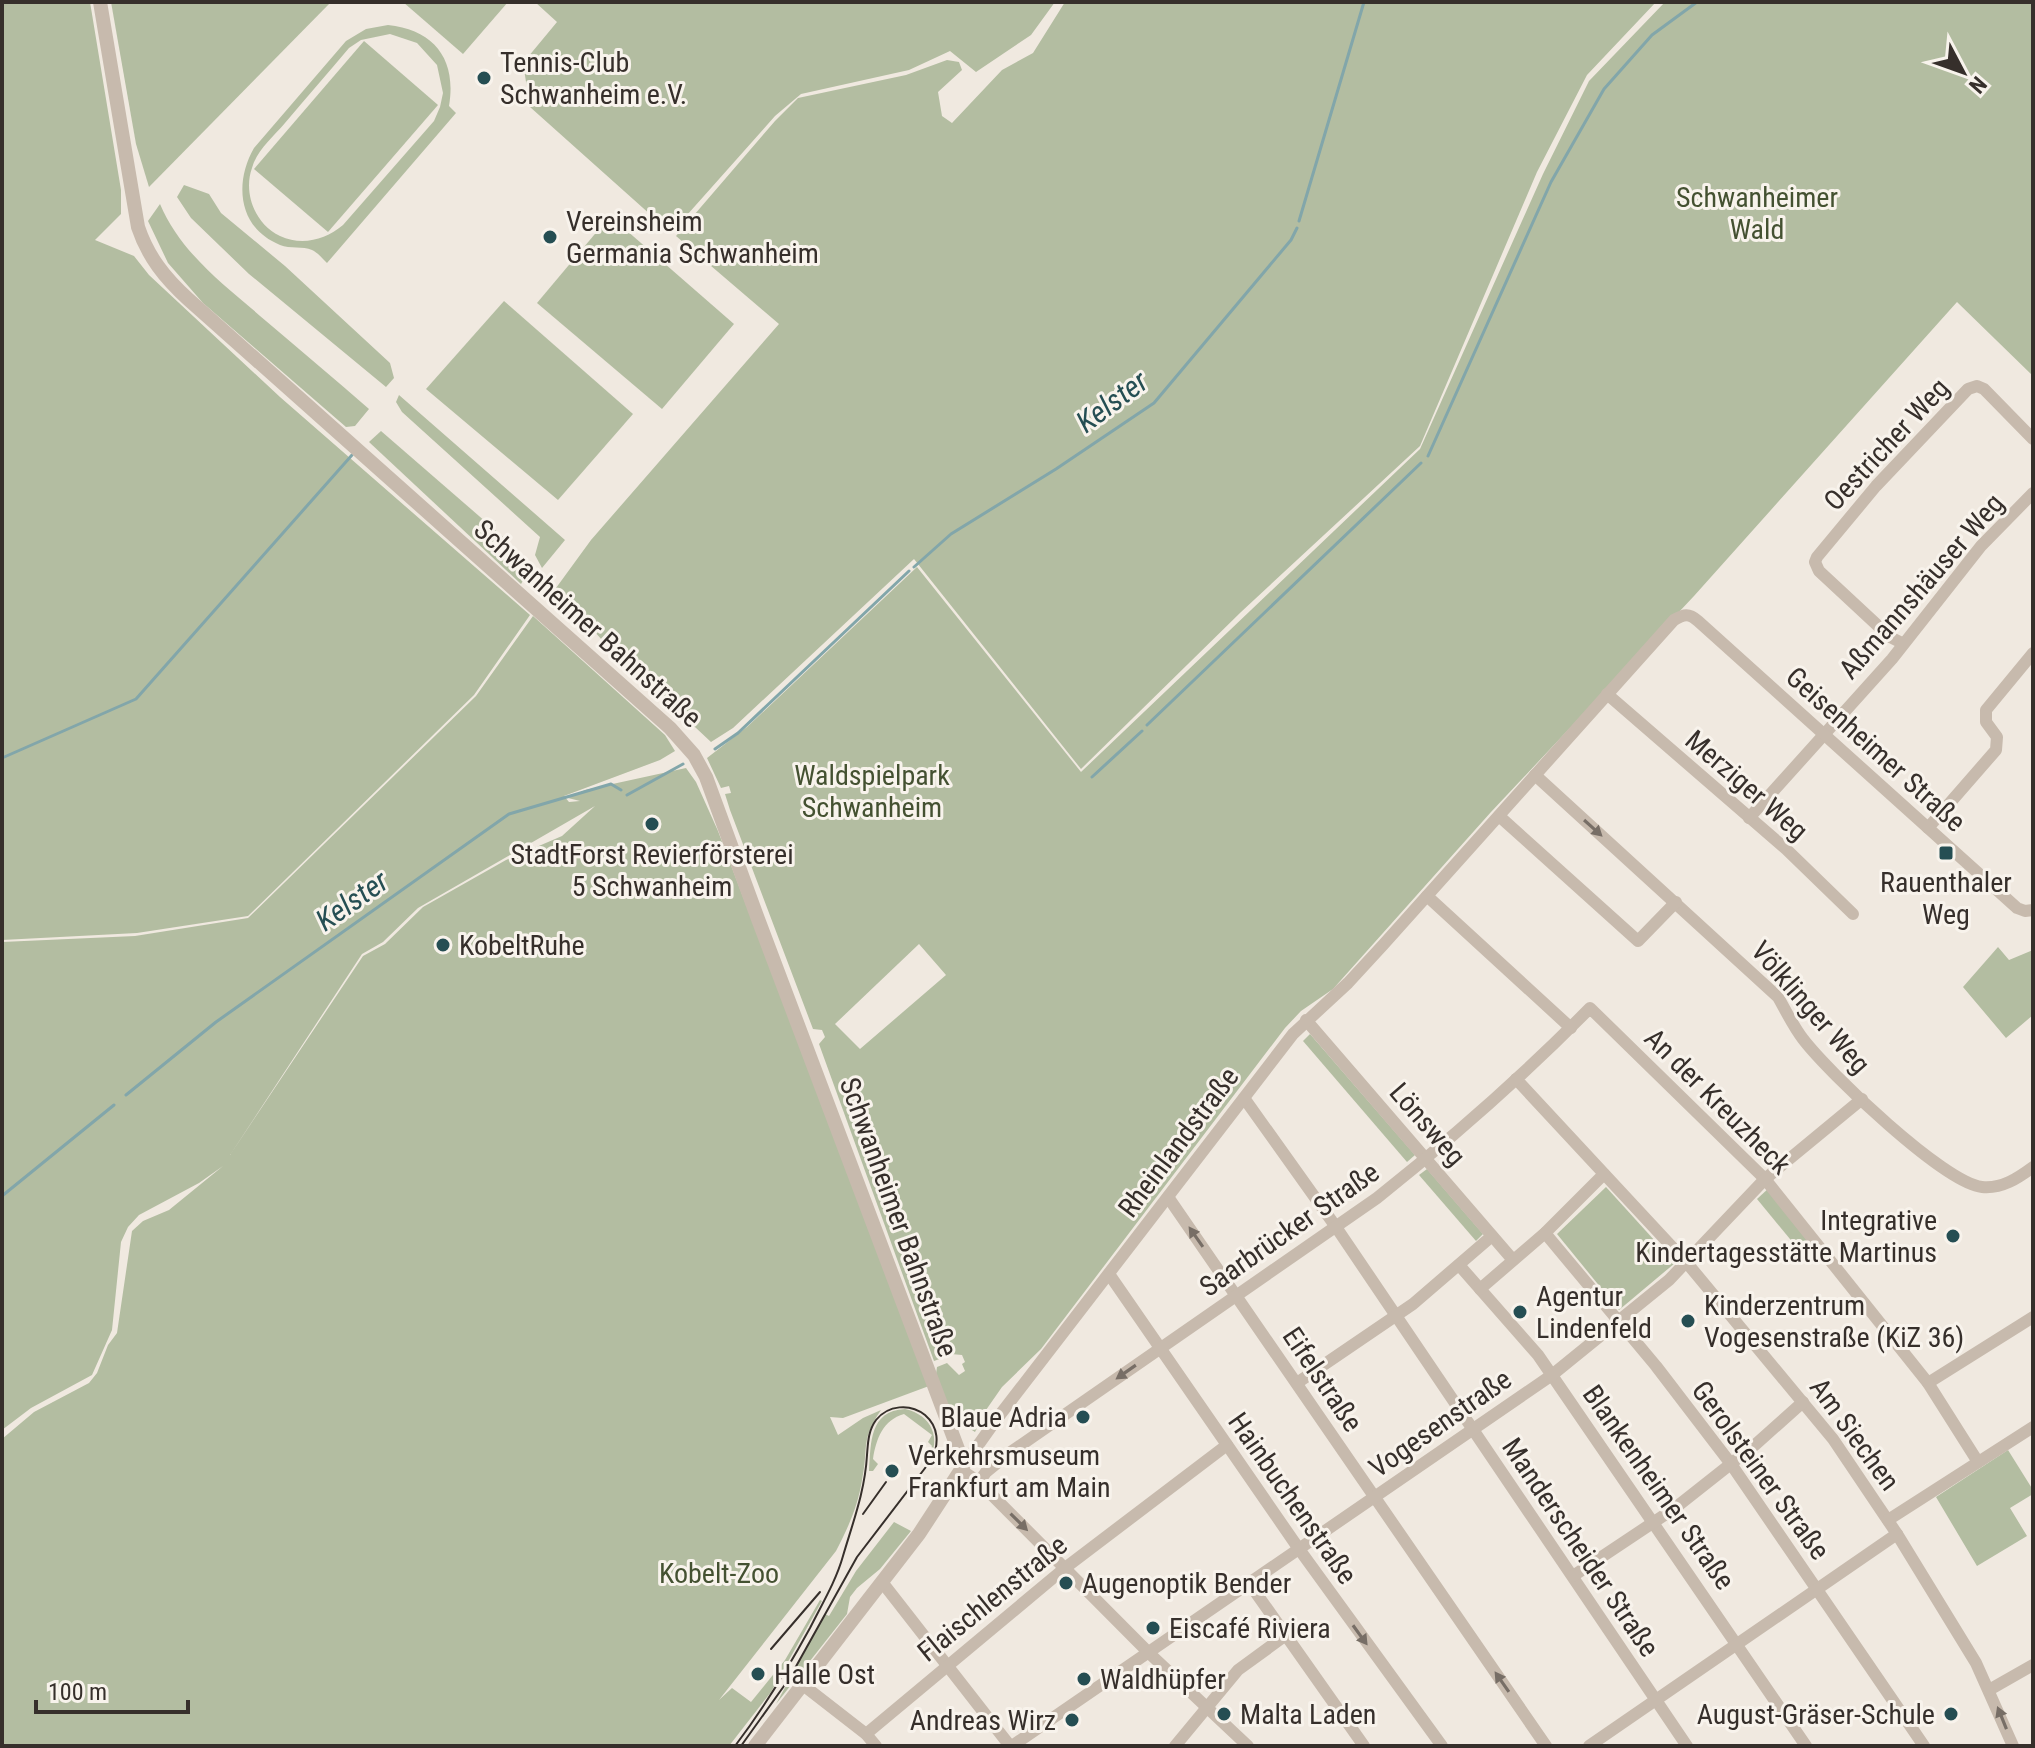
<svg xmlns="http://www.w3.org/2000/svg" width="2035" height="1748" font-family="'Roboto Condensed',sans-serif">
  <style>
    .green { fill: #b3bda1; fill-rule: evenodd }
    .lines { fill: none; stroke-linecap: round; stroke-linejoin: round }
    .stream { stroke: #82a6aa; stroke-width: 3 }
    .minor { stroke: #c7baad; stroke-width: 12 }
    .tertiary { stroke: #c7baad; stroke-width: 14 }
    .tram { stroke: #362f2b; stroke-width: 2 }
    .oneway { fill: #776e66 }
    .poi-dot { fill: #254e53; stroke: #f8f3ec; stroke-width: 3 }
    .labels { text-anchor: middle; stroke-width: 6; stroke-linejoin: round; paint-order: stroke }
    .poi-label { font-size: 28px; fill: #362f2b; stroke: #f8f3ec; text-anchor: start }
    .park-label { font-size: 28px; fill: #445131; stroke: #f8f3ec }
    .street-label { font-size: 28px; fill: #362f2b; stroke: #f8f3ec }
    .water-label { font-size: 30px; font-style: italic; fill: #254e53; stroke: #f8f3ec }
  </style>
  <rect width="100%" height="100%" fill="#f0e9e0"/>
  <g class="green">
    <path d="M2 2H90L121 190V214L95 240 134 256 149 275 280 397 530 615 474 695 248 916 137 933 2 940Z"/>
    <path d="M111 2H331L149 187 136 144Z"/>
    <path d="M403 2H508L463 54Z"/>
    <path d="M535 2H1055L1031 35 976 72 950 51 909 70 801 94 775 116 671 233 530 107 523 63 557 22Z"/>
    <path d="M1065 2H1656L1587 75 1537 172 1420 446 1241 612 1081 769 914 559 733 728 711 742 602 640 556 588 591 540 779 324 676 236 775 121 798 98 906 75 947 60 959 62 962 70 938 92 942 116 952 123 1002 70 1033 53Z"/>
    <path d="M1665 2H2033V376L1957 302 1694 596 1491 812 1333 989 1301 1011 1285 1028 1041 1349 1002 1387 986 1410 975 1432 964 1425 958 1411 951 1416 936 1374 937 1367 947 1363 959 1375 965 1371 962 1364 965 1362 962 1355 951 1354 949 1343 954 1331 951 1327 945 1331 942 1345 945 1357 934 1361 819 1044 825 1037 822 1030 813 1029 730 810 725 794 731 793 729 786 721 788 707 758 747 727 917 567 1081 772 1420 449 1543 174 1589 81ZM919 944 946 975 860 1049 835 1024Z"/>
    <path d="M388 25C434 30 457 59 449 106L456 113 327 263C323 259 317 252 312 250 303 246 290 249 280 245 238 228 234 183 254 148L346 41 366 29ZM390 34 417 43 437 65 443 93 440 107 434 121 343 225C325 240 302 246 280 236 255 224 243 193 252 168 257 150 273 137 285 123 306 98 328 73 349 48L361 40Z"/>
    <path d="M364 41 438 105 328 232 254 169Z"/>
    <path d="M184 185 209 194 221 213 285 266 390 363 394 378 386 387 249 274 191 218 177 197Z"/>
    <path d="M160 204C181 254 226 286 266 321 300 350 335 379 369 409L355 426 346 427 203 303 168 263 148 221Z"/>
    <path d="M610 216 734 324 662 409 537 303Z"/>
    <path d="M504 301 633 414 558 500 426 389Z"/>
    <path d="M399 395 565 540 542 568 535 555 540 537 402 412 396 402Z"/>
    <path d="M381 431 509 542 527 574 521 584 369 442Z"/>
    <path d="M533 616 665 735 675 751 660 760 564 796 569 802 580 801 568 798 585 790 686 768 696 782 718 831 929 1386 843 1418 830 1417 838 1435 863 1418 881 1410C860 1441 869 1447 862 1480 858 1506 848 1528 836 1551L719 1700 732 1688 751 1702 785 1660 820 1600 822 1601 771 1692 729 1746H2V1439L34 1412 89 1383 97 1373 108 1345 117 1333 132 1231 143 1221 169 1210 223 1166 199 1183 139 1215 128 1227 121 1242 112 1330 92 1375 31 1408 2 1430V942L135 936 248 918 476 696ZM595 806 562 836 506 860 423 907 385 944 363 956 230 1155 362 954 383 942 418 908Z"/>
    <path d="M1998 947 2009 960 2033 950V1015L2006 1038 1963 987Z"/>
    <path d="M1310 1034 1415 1155 1407 1162 1303 1041Z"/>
    <path d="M1427 1169 1483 1234 1476 1241 1419 1175Z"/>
    <path d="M1606 1187 1675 1263 1619 1310 1557 1234Z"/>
    <path d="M1770 1187 1818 1244 1804 1256 1757 1199Z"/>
    <path d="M905 1409C932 1415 942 1439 928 1462L925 1460 932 1446 928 1442 932 1435 904 1414C883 1420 876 1439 873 1459L878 1464 873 1471H869C871 1443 869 1411 905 1409Z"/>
    <path d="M2008 1450 2033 1490V1494L2010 1508 2027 1536 1977 1566 1936 1497Z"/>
    <path d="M894 1522 911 1531 880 1569 857 1588 850 1597 847 1614 776 1704 825 1614 829 1616 856 1571Z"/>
  </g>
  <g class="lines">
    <g class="stream">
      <path d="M1299 221 1364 2"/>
      <path d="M1428 456 1551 182 1604 89 1652 35 1697 2"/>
      <path d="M914 567 951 534 1056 469 1154 403 1291 240 1297 228"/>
      <path d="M1147 725 1421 463"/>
      <path d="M715 749 738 733 909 571"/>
      <path d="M2 758 136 699 352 455"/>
      <path d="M1092 777 1142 731"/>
      <path d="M627 795 683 764"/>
      <path d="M126 1095 216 1022 509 814 611 784 621 790"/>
      <path d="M2 1196 114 1105"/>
    </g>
    <g class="minor">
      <path d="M1902 643 1890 637 1819 571 1815 562 1817 557 1876 486 1968 389 1977 386 1984 389 2033 439"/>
      <path d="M1607 694 1786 849 1853 914"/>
      <path d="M1535 775 1778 997C1786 1011 1793 1026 1803 1039 1829 1073 1944 1183 1982 1187 2002 1189 2018 1178 2033 1167"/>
      <path d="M1499 816 1638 941 1676 902"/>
      <path d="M1749 818 1892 659 1981 546 2033 493"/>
      <path d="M1928 828 1996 750 1997 737 1986 722V710L2033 653"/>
      <path d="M1427 896 1571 1028"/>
      <path d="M1306 1020 1513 1260"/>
      <path d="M1516 1079 1687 1263 1833 1439 1897 1534 1976 1663 2013 1746"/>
      <path d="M1244 1098 1336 1227 1687 1746"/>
      <path d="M1168 1197 1546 1746"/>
      <path d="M1545 1233 1656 1366 1731 1464 1924 1746"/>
      <path d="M1459 1265 1538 1355 1806 1746"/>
      <path d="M1109 1274 1299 1549 1442 1746"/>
      <path d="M1480 1289 1545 1233 1604 1174"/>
      <path d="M1297 1383 1413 1304 1492 1236"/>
      <path d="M1928 1383 2033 1317"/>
      <path d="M964 1465 996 1420 1293 1034 1348 983 1383 945 1674 620C1684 614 1689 613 1698 621L2017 908 2025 911 2033 910"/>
      <path d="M961 1470 979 1482 1150 1654 1248 1746"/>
      <path d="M979 1482 986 1472 1008 1454 1377 1198C1451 1139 1523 1076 1590 1008L1765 1179 1928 1383 1978 1462"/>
      <path d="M1888 1520 2033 1427"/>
      <path d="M1573 1576 1675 1508 1756 1444 1803 1402"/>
      <path d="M882 1582 1010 1746"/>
      <path d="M1249 1583 1364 1746"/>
      <path d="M803 1685 866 1734 876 1746"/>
      <path d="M1989 1690 2033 1665"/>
      <path d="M866 1734 1065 1568 1227 1445"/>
      <path d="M1012 1746 1552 1375 1669 1280 1765 1179 1862 1099"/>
      <path d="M1175 1746 1238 1670 1286 1635"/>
      <path d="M1589 1746 1897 1534"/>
    </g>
    <path class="tertiary" d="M100 2 138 227C148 257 165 278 188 299L670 728 694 755 706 777 758 919 964 1465 919 1534 755 1746"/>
    <g class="tram">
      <path d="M863 1514 886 1482"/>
      <path d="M771 1649 820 1592"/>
      <path d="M735 1746C764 1708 787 1670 810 1628 822 1604 836 1581 843 1556 853 1522 865 1491 867 1455 868 1443 868 1431 876 1420 888 1405 910 1403 925 1415 939 1427 939 1444 932 1459L857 1557 789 1679 741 1746"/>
    </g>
  </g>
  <defs><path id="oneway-solid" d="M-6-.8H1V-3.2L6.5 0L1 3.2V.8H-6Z" transform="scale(2)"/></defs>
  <g class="oneway">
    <use href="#oneway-solid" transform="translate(1593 828) rotate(42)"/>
    <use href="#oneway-solid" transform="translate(1196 1237) rotate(-125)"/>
    <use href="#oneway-solid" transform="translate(1126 1372) rotate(145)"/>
    <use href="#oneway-solid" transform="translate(1019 1522) rotate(45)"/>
    <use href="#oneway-solid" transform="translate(1360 1635) rotate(54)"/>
    <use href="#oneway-solid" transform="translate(1502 1682) rotate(-125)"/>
    <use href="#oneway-solid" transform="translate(2002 1718) rotate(-112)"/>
  </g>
  <g class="poi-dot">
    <circle cx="484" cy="78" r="8"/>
    <circle cx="550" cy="237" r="8"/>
    <circle cx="652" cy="824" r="8"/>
    <rect x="1938" y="845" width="16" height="16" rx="4"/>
    <circle cx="443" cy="945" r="8"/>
    <circle cx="1953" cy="1236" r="8"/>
    <circle cx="1520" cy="1312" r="8"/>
    <circle cx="1688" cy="1321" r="8"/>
    <circle cx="1083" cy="1417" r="8"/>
    <circle cx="892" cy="1471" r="8"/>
    <circle cx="1066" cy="1583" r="8"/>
    <circle cx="1153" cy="1628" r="8"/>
    <circle cx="758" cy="1674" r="8"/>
    <circle cx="1084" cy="1679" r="8"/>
    <circle cx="1224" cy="1714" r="8"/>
    <circle cx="1951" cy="1714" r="8"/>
    <circle cx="1072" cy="1720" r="8"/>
  </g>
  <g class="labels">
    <g class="poi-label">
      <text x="500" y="72">Tennis-Club<tspan x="500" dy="32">Schwanheim e.V.</tspan></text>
      <text x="566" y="231">Vereinsheim<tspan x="566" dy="32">Germania Schwanheim</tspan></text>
      <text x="652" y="864" text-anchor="middle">StadtForst Revierförsterei<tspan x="652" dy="32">5 Schwanheim</tspan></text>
      <text x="1946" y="892" text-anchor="middle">Rauenthaler<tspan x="1946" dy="32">Weg</tspan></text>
      <text x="459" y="955">KobeltRuhe</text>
      <text x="1937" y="1230" text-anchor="end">Integrative<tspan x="1937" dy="32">Kindertagesstätte Martinus</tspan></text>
      <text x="1536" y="1306">Agentur<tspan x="1536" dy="32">Lindenfeld</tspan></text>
      <text x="1704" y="1315">Kinderzentrum<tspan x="1704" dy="32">Vogesenstraße (KiZ 36)</tspan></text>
      <text x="1067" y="1427" text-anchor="end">Blaue Adria</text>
      <text x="908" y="1465">Verkehrsmuseum<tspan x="908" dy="32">Frankfurt am Main</tspan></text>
      <text x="1082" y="1593">Augenoptik Bender</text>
      <text x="1169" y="1638">Eiscafé Riviera</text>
      <text x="774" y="1684">Halle Ost</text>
      <text x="1100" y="1689">Waldhüpfer</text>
      <text x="1240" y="1724">Malta Laden</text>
      <text x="1935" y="1724" text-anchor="end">August-Gräser-Schule</text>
      <text x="1056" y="1730" text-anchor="end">Andreas Wirz</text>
    </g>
    <g class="park-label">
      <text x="1757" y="207">Schwanheimer<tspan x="1757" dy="32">Wald</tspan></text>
      <text x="872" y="785">Waldspielpark<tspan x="872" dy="32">Schwanheim</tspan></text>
      <text x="719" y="1583">Kobelt-Zoo</text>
    </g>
    <g class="street-label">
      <text transform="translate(1886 444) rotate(-47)" y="10">Oestricher Weg</text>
      <text transform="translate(1921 586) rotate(-49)" y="10">Aßmannshäuser Weg</text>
      <text transform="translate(588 623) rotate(42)" y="10">Schwanheimer Bahnstraße</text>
      <text transform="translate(1876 749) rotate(42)" y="10">Geisenheimer Straße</text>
      <text transform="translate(1747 785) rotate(41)" y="10">Merziger Weg</text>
      <text transform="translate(1811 1007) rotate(49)" y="10">Völklinger Weg</text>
      <text transform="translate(1718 1101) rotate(45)" y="10">An der Kreuzheck</text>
      <text transform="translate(1428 1124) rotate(49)" y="10">Lönsweg</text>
      <text transform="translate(1178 1142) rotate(-53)" y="10">Rheinlandstraße</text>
      <text transform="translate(899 1217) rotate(70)" y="10">Schwanheimer Bahnstraße</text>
      <text transform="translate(1289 1229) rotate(-35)" y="10">Saarbrücker Straße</text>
      <text transform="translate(1323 1379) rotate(56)" y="10">Eifelstraße</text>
      <text transform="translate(1440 1423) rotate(-35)" y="10">Vogesenstraße</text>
      <text transform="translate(1855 1434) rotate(54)" y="10">Am Siechen</text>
      <text transform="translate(1761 1470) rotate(54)" y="10">Gerolsteiner Straße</text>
      <text transform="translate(1659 1487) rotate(55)" y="10">Blankenheimer Straße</text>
      <text transform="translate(1293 1498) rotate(55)" y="10">Hainbuchenstraße</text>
      <text transform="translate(1581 1547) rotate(56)" y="10">Manderscheider Straße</text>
      <text transform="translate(992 1598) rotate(-39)" y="10">Flaischlenstraße</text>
    </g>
    <g class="water-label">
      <text transform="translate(1112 402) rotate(-37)" y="10">Kelster</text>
      <text transform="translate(352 901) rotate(-35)" y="10">Kelster</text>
    </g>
  </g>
  <rect width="2035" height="1748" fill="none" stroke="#362f2b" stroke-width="8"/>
  <g transform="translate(1963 72) rotate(131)" stroke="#f8f3ec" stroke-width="6" paint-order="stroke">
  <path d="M0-6L14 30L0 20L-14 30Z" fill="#362f2b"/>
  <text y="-12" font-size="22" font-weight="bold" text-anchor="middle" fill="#362f2b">N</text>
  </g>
  <path d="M36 1700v12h152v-12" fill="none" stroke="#362f2b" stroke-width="4"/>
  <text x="48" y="1700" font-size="24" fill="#362f2b" stroke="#f8f3ec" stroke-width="6" paint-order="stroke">100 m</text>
</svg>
